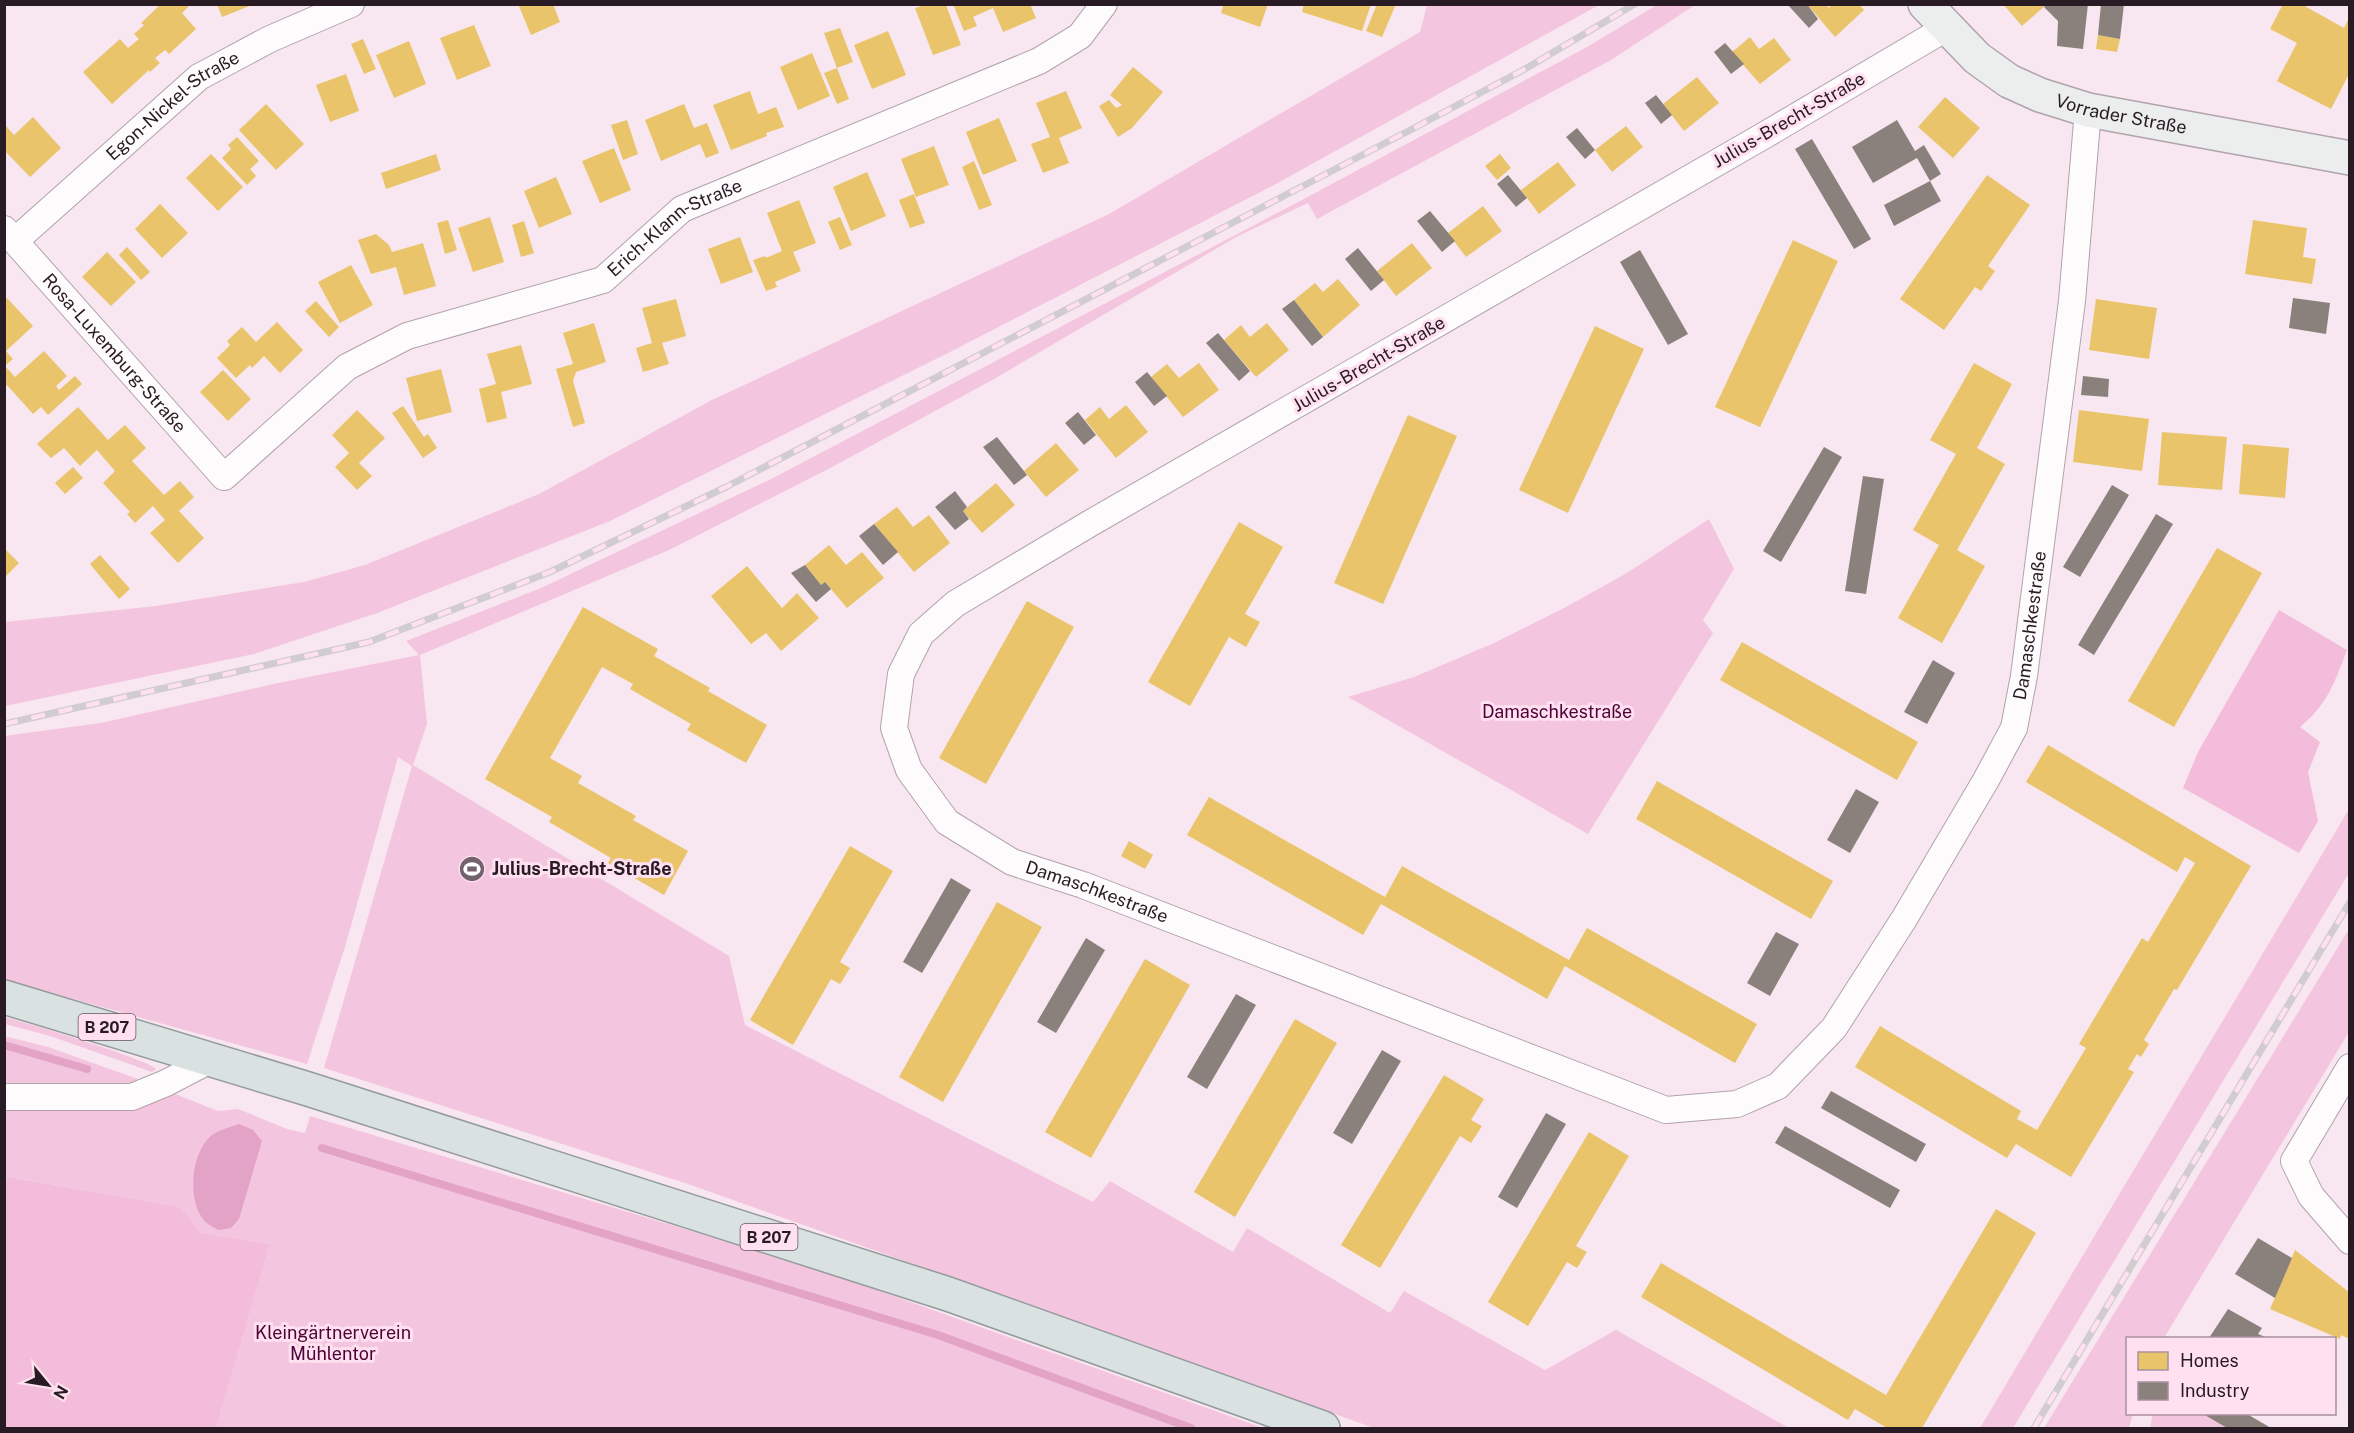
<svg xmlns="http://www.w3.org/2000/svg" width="2354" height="1433" font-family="'Public Sans',sans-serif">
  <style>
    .green { fill: #f4c5de }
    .forest { fill: #f2bcda }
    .water { fill: #e2a3c6 }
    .homes { fill: #e9c46a }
    .industry { fill: #8a817c }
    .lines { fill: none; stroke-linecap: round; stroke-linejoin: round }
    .stream { stroke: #e2a3c6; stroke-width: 8 }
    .street-casing { stroke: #b0a3aa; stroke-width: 28 }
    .secondary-casing { stroke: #b0a3aa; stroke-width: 36 }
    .primary-casing { stroke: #939b9d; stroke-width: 36 }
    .street { stroke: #fefbfd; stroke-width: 26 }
    .secondary { stroke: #eceeee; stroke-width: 33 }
    .primary { stroke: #dae1e1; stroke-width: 33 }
    .rail-casing { stroke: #d1cccf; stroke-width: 7 }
    .rail { stroke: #ffe0f0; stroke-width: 4.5; stroke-dasharray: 14; stroke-linecap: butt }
    .labels { text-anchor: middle; stroke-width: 6; stroke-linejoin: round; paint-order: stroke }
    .shield { fill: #ffe0f0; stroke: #695660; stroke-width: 1.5 }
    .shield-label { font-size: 16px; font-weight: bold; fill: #291b23 }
    .street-label { font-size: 18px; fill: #291b23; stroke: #ffe0f0 }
    .park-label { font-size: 18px; fill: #4e0336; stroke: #ffe0f0 }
    .poi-label { font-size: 18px; font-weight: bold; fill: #291b23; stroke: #ffe0f0; text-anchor: start }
  </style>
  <rect width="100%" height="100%" fill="#f8e7f0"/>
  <g class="green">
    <path d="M1427 5H1599L1274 185 948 353 610 521 377 613 254 654 5 706V622L156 606 304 582 365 565 539 494 712 400 1109 214 1420 32Z"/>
    <path d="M1657 5H1695L1611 60 1317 219 1308 203 1238 236 994 379 834 466 669 550 420 655 427 724 413 765 729 956 745 1025 1093 1202 1110 1181 1233 1252 1247 1228 1390 1313 1404 1291 1545 1370 1616 1330 1789 1428H1374L688 1184 324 1068 412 766 398 757 345 947 307 1064 5 980 4 736 101 723 278 683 419 655 406 641 541 588 773 478 1317 192 1587 47Z"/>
    <path d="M1709 519 1734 569 1703 620 1713 633 1588 834 1348 697 1414 677 1494 643 1564 608 1627 573Z"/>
    <path d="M2349 809V873L2013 1428H1980Z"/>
    <path d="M2349 929V1032L2164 1338H2128V1414H2133L2129 1428H2044Z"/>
    <path d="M4 1017C25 1022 147 1059 156 1069L152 1072 50 1036 5 1024Z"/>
    <path d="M4 1036 48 1047 132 1077 218 1111 238 1109 287 1129 305 1133 310 1116 824 1271 1263 1428H216L270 1244 201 1233 181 1207 5 1176Z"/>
    <path d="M2153 1414H2203L2227 1428H2150Z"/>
  </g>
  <g class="forest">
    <path d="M2279 610 2347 650C2335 682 2327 705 2300 727L2320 742 2308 772 2318 821 2299 853 2183 788 2198 752Z"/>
    <path d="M4 1176 181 1207 201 1233 270 1244 216 1428H5Z"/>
  </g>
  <path class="water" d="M239 1124 253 1130 262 1141 239 1219 231 1228 218 1230C214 1227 206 1224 203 1219 187 1198 191 1152 212 1135 219 1130 231 1127 239 1124Z"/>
  <g class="homes">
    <path d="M161 4H187L189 6 182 13 196 29 169 54 165 50 155 58 160 63 150 72 149 70 112 104 83 72 120 39 128 48 139 39 134 34 144 25 141 23Z"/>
    <path d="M217 4H252V5L222 17Z"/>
    <path d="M518 4H553L560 22 531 35Z"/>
    <path d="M953 4H1030L1036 18 1003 32 993 8 973 17 977 26 964 31Z"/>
    <path d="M1224 4H1268L1260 27 1221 13Z"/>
    <path d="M1304 4H1371L1362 31 1302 12Z"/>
    <path d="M1377 4H1396L1382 37 1366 31Z"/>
    <path d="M1807 4H1826L1829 8 1833 4H1859L1864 10 1835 37Z"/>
    <path d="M2003 4H2047L2022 26Z"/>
    <path d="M2283 4H2301L2344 28 2349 18V74L2331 109 2277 81 2297 43 2270 29Z"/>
    <path d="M925 5H946L961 45 933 55 915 8Z"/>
    <path d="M474 25 491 66 457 80 440 38Z"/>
    <path d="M840 28 853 62 837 68 824 33Z"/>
    <path d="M888 31 906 75 872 89 854 45Z"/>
    <path d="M2098 35 2120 39 2117 52 2096 49Z"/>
    <path d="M1750 37 1759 49 1774 38 1791 60 1760 84 1732 52Z"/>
    <path d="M363 39 376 69 364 74 351 44Z"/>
    <path d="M409 41 426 84 394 98 376 55Z"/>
    <path d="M812 53 830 96 798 110 780 67Z"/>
    <path d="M1133 67 1163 92 1132 128 1118 137 1099 106 1109 100 1116 108 1122 105 1110 95Z"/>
    <path d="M837 68 849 99 837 104 824 73Z"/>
    <path d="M346 74 359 111 330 122 316 85Z"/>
    <path d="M1697 77 1719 103 1684 131 1663 104Z"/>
    <path d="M750 91 758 114 776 107 784 127 766 133 767 136 731 150 713 105Z"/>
    <path d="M1066 91 1082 128 1059 138 1069 163 1043 173 1031 144 1050 137 1036 103Z"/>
    <path d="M1945 97 1980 128 1953 158 1918 127Z"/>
    <path d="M266 104 304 144 276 170 239 130Z"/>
    <path d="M684 104 694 128 707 123 719 153 706 158 700 144 661 161 645 120Z"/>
    <path d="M33 117 61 148 30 177 4 150V127L6 126 14 135Z"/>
    <path d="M999 118 1017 161 983 175 966 132Z"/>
    <path d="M627 120 638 154 623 160 611 125Z"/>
    <path d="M1626 126 1643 147 1612 172 1595 150Z"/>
    <path d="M237 137 259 161 250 169 256 176 247 185 222 158 231 149 228 145Z"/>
    <path d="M934 146 949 185 916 197 901 159Z"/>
    <path d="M614 148 631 190 600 203 582 161Z"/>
    <path d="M211 154 243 187 218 211 186 178Z"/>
    <path d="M436 154 441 170 386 189 381 173Z"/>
    <path d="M1500 154 1511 168 1497 180 1485 166Z"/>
    <path d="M974 161 992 205 979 210 962 167Z"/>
    <path d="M1558 162 1576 185 1539 214 1521 190Z"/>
    <path d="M867 172 886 216 851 231 833 187Z"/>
    <path d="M1987 175 2030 205 1988 266 1995 271 1981 291 1975 287 1944 330 1900 299Z"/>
    <path d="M556 177 572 214 539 228 524 191Z"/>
    <path d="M914 194 925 223 910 228 899 200Z"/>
    <path d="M799 200 816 243 793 252 801 271 775 282 777 287 766 291 753 260 765 256 766 258 782 251 767 213Z"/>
    <path d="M160 204 188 233 162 258 135 229Z"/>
    <path d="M1483 206 1502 231 1466 257 1448 233Z"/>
    <path d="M490 217 504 262 473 272 458 228Z"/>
    <path d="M840 217 852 245 840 250 828 222Z"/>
    <path d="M448 220 457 250 445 254 437 223Z"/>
    <path d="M2253 220 2307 228 2303 257 2316 259 2312 284 2245 274Z"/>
    <path d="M524 221 534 253 521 257 512 225Z"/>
    <path d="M376 234 389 245 392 252 423 243 436 286 404 295 396 267 371 274 358 240Z"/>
    <path d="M740 237 753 272 721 284 708 249Z"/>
    <path d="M1793 240 1838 261 1760 427 1715 407Z"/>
    <path d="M1412 243 1432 268 1396 296 1377 271Z"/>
    <path d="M127 247 150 272 141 280 119 255Z"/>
    <path d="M107 252 136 282 111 306 82 277Z"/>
    <path d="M351 265 373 305 340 323 318 282Z"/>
    <path d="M1338 279 1360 305 1323 337 1294 300 1315 283 1323 292Z"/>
    <path d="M7 298 33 326 6 351 13 359 5 366 15 377 44 351 67 376 56 386 59 390 75 376 82 384 48 415 41 407 33 414 7 385 4 387V300Z"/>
    <path d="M676 299 686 336 662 343 669 364 643 372 636 348 652 343 642 308Z"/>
    <path d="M2096 299 2157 308 2149 359 2089 350Z"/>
    <path d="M316 301 339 327 329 337 305 311Z"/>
    <path d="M277 322 303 350 280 373 264 356 252 368 250 365 236 378 217 358 230 345 227 341 242 327 256 342Z"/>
    <path d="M594 323 606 362 576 372 573 381 585 423 573 427 556 369 573 364 563 333Z"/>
    <path d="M1267 323 1289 350 1256 377 1224 340 1241 325 1250 337Z"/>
    <path d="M1595 326 1644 349 1568 513 1519 490Z"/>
    <path d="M521 345 532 384 501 392 507 418 487 423 479 389 496 384 487 354Z"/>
    <path d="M1199 363 1219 390 1183 417 1151 377 1167 364 1179 378Z"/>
    <path d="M1974 363 2012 384 1977 448 2005 464 1957 550 1985 566 1942 643 1898 618 1939 545 1913 530 1956 454 1930 440Z"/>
    <path d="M441 369 452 412 417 421 406 378Z"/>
    <path d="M223 370 251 399 228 421 200 392Z"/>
    <path d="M1126 405 1148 432 1116 458 1085 420 1100 407 1109 419Z"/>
    <path d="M403 406 424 437 428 434 437 448 423 458 392 413Z"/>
    <path d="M78 407 108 440 125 425 146 448 132 461 164 495 180 481 194 497 179 511 204 538 178 563 150 533 165 520 153 506 135 523 127 514 130 512 103 483 115 471 97 450 80 466 64 448 51 458 37 444Z"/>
    <path d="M357 410 385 438 359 463 372 476 357 490 335 467 349 453 332 435Z"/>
    <path d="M2079 410 2149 419 2142 471 2073 462Z"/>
    <path d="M1408 415 1457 436 1383 604 1334 583Z"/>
    <path d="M2162 432 2227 437 2222 490 2158 485Z"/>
    <path d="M1056 443 1079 470 1046 497 1024 471Z"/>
    <path d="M2243 444 2289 448 2285 498 2239 494Z"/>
    <path d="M73 467 83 478 65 494 55 483Z"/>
    <path d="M996 483 1015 505 982 533 963 511Z"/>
    <path d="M897 507 913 527 929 515 950 543 914 572 874 524Z"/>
    <path d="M1239 522 1283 547 1245 614 1260 622 1246 647 1229 637 1190 706 1148 682Z"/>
    <path d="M829 545 846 565 862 552 884 578 847 608 825 582 821 585 805 565Z"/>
    <path d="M4 548 19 563 4 578Z"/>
    <path d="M2217 548 2262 573 2174 727 2128 701Z"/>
    <path d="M100 555 130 589 119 599 90 564Z"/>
    <path d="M747 566 782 608 797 593 819 618 781 651 766 633 751 644 711 596Z"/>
    <path d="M1027 601 1074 627 986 784 939 758Z"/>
    <path d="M583 607 658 649 654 656 710 688 708 691 767 725 746 763 687 730 691 724 630 689 633 684 602 667 550 758 582 776 578 783 636 816 633 820 688 851 664 895 608 863 611 858 549 822 552 817 485 779Z"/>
    <path d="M1742 642 1918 742 1897 780 1720 680Z"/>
    <path d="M2048 745 2251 866 2177 990 2174 989 2144 1040 2149 1044 2141 1057 2137 1054 2128 1069 2134 1072 2071 1177 2016 1144 2007 1158 1855 1067 1880 1026 2021 1111 2017 1119 2037 1130 2086 1048 2079 1044 2142 938 2148 942 2195 863 2185 857 2177 872 2026 782Z"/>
    <path d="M1657 781 1833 881 1811 919 1636 819Z"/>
    <path d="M1209 797 1385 897 1402 866 1569 960 1587 928 1757 1024 1735 1063 1565 966 1547 999 1381 904 1363 935 1187 835Z"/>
    <path d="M1129 841 1153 855 1145 869 1121 856Z"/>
    <path d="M850 846 893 871 840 962 850 968 840 984 831 979 793 1045 750 1020Z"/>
    <path d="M997 902 1042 927 943 1102 899 1077Z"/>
    <path d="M1145 959 1190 985 1091 1158 1045 1132Z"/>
    <path d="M1295 1019 1337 1043 1235 1217 1194 1192Z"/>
    <path d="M1444 1075 1484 1099 1471 1120 1482 1126 1471 1143 1460 1136 1380 1268 1341 1245Z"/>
    <path d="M1589 1132 1629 1156 1576 1246 1587 1252 1577 1268 1567 1262 1528 1326 1488 1302Z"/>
    <path d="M1996 1209 2036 1233 1922 1428H1887L1855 1409 1848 1420 1641 1297 1661 1263 1886 1395Z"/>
    <path d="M2295 1250 2349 1292V1339L2341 1335 2340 1339 2270 1309Z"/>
  </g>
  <g class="industry">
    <path d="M1787 4H1807L1818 19 1809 28Z"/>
    <path d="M2047 4H2088L2083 49 2057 46 2058 21 2044 7Z"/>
    <path d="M2101 4H2124L2120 39 2098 35Z"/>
    <path d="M1725 43 1744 64 1731 74 1714 52Z"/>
    <path d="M1656 95 1672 115 1661 124 1645 103Z"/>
    <path d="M1897 120 1915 151 1924 145 1941 174 1930 181 1917 158 1873 183 1852 147Z"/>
    <path d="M1577 128 1595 150 1585 159 1566 137Z"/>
    <path d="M1812 139 1871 239 1854 249 1795 149Z"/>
    <path d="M1508 175 1527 198 1516 207 1497 184Z"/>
    <path d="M1930 181 1941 201 1894 226 1884 205Z"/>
    <path d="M1430 211 1455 241 1442 252 1417 221Z"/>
    <path d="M1358 248 1384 280 1371 291 1345 259Z"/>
    <path d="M1640 250 1688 334 1668 345 1620 262Z"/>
    <path d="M2293 298 2330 303 2326 334 2289 328Z"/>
    <path d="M1294 300 1323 337 1312 346 1282 309Z"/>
    <path d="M1218 333 1250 371 1239 381 1206 343Z"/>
    <path d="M1147 372 1167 396 1154 406 1135 382Z"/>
    <path d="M2083 376 2109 379 2108 397 2081 395Z"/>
    <path d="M1078 412 1096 435 1084 445 1065 423Z"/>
    <path d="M997 437 1027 475 1014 485 983 447Z"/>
    <path d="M1824 447 1842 457 1781 562 1763 551Z"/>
    <path d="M1863 476 1884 479 1866 594 1845 591Z"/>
    <path d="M2112 485 2129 495 2080 577 2063 567Z"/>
    <path d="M955 491 967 507 963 511 969 519 955 530 935 507Z"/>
    <path d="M2156 514 2173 524 2094 655 2078 645Z"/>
    <path d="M874 524 898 552 883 565 859 536Z"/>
    <path d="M805 565 821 585 825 582 831 589 816 602 791 573Z"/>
    <path d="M1933 660 1955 673 1927 724 1904 712Z"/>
    <path d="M1856 789 1879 802 1850 853 1827 840Z"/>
    <path d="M951 878 971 890 922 973 903 962Z"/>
    <path d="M1776 932 1799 944 1770 996 1747 983Z"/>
    <path d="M1086 938 1105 950 1056 1033 1037 1022Z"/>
    <path d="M1236 994 1256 1005 1207 1089 1187 1077Z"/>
    <path d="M1382 1050 1401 1061 1352 1144 1333 1133Z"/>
    <path d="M1831 1091 1926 1144 1916 1162 1821 1108Z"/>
    <path d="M1546 1113 1566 1124 1517 1208 1498 1197Z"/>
    <path d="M1785 1126 1900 1190 1890 1208 1775 1143Z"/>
    <path d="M2258 1238 2292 1258 2275 1298 2235 1274Z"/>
    <path d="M2228 1309 2262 1328 2258 1334 2268 1338H2209Z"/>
    <path d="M2203 1414H2247L2271 1428H2227Z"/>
  </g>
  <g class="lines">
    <g class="stream">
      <path d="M4 1045 87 1069"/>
      <path d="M322 1148 938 1335 1191 1428"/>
    </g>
    <g class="street-casing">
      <g id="street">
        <path id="s1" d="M1946 28 1765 135 1089 524 955 604 921 634 901 674 894 728 909 770 947 822 1012 862 1083 885 1666 1110 1737 1104 1778 1086 1834 1028 1904 919 1986 780 2014 728 2024 676 2072 301 2088 110"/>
        <path id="s2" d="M4 229 224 477 347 367 407 336 603 280 682 209 1039 61 1080 36 1104 4"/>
        <path id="s3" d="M16 240 199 77 270 39 351 4"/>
        <path d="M2350 1067 2294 1161 2311 1196 2350 1241"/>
        <path d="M4 1097H132L166 1083 210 1060"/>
      </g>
    </g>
    <g class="secondary-casing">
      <g id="secondary">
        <path id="s4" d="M1925 4 1977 58 2009 81 2040 95 2088 110 2350 158"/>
      </g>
    </g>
    <g class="primary-casing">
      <path id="primary" d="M4 997 308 1089 948 1294 1323 1428"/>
    </g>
    <use href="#street" class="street"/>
    <use href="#secondary" class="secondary"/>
    <use href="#primary" class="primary"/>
    <g class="rail-casing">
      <g id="rail">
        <path d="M4 724 369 642 550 572 726 487 1416 127 1525 69 1635 4"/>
        <path d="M2034 1428 2350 902"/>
      </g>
    </g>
    <use href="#rail" class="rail"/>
  </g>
  <defs>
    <g id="stadium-disc" transform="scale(1.35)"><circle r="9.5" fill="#71626b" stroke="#ffe0f0"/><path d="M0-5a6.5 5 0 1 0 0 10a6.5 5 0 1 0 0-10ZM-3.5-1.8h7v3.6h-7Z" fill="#fff"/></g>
  </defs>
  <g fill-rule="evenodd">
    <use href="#stadium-disc" x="472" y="869"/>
  </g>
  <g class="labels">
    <g class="shield">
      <rect x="78.5" y="1014" width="57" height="26" rx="4.5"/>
      <rect x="740.5" y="1224" width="57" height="26" rx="4.5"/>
    </g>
    <g class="shield-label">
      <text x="107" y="1033">B 207</text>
      <text x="769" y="1243">B 207</text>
    </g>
    <g class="street-label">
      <text dy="6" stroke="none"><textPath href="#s3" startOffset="207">Egon-Nickel-Straße</textPath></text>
      <text dy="6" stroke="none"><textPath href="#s4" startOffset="232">Vorrader Straße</textPath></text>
      <text transform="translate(1789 120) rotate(-30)" y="6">Julius-Brecht-Straße</text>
      <text dy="6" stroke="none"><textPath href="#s2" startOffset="858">Erich-Klann-Straße</textPath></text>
      <text dy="6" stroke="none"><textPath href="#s2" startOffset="166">Rosa-Luxemburg-Straße</textPath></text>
      <text transform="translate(1369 364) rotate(-30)" y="6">Julius-Brecht-Straße</text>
      <text dy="6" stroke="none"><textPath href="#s1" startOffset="2826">Damaschkestraße</textPath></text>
      <text dy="6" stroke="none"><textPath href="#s1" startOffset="1566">Damaschkestraße</textPath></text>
    </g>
    <g class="park-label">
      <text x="1557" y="718">Damaschkestraße</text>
      <text x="333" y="1339">Kleingärtnerverein<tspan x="333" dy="21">Mühlentor</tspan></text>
    </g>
    <g class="poi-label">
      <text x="492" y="875">Julius-Brecht-Straße</text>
    </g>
  </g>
  <rect width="2354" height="1433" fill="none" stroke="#291b23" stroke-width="12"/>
  <rect x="2126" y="1337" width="210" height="78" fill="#ffe0f0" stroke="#a9919e" stroke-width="1.5"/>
  <rect x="2138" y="1352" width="30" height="18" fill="#e9c46a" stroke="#a9919e" stroke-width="1.5"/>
  <text x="2180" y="1367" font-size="18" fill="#291b23">Homes</text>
  <rect x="2138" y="1382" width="30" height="18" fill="#8a817c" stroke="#a9919e" stroke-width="1.5"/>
  <text x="2180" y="1397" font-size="18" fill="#291b23">Industry</text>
  <g transform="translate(48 1385) rotate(120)" stroke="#ffe0f0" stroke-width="4.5" paint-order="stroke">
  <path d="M0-4.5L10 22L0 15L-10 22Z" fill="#291b23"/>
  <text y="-9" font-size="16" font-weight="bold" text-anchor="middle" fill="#291b23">N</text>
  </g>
</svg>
